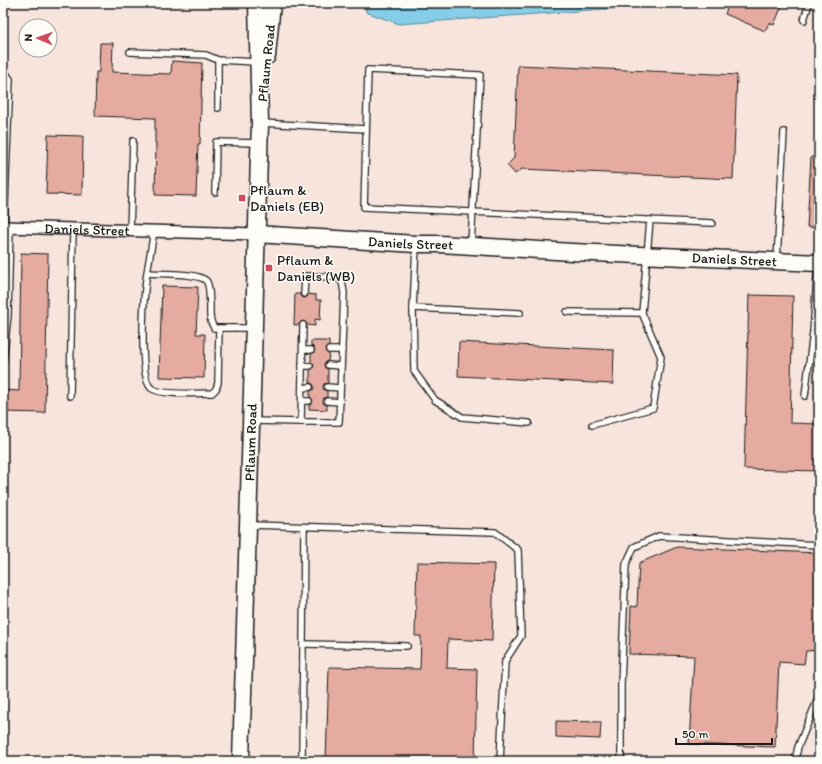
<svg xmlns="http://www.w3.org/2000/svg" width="822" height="764" font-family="Itim,sans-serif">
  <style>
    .built { fill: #f6e4dd; fill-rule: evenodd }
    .water { fill: #86cee7; stroke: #5c8796 }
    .building { fill: #e5aba0; stroke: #1c1c1c }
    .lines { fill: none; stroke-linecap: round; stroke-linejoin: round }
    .lane-casing { stroke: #1c1c1c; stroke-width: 8 }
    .street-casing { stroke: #1c1c1c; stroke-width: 14 }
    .secondary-casing { stroke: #1c1c1c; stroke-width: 19 }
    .lane { stroke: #fdfcf7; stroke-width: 5.5 }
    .street { stroke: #fdfcf7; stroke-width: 11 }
    .secondary { stroke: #fdfcf7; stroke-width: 16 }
    .poi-dot { fill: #d1495b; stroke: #fdfcf7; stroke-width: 1.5 }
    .labels { text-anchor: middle; stroke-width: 3; stroke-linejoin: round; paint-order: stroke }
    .street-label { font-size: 14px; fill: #1c1c1c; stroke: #fdfcf7 }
    .poi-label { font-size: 14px; fill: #1c1c1c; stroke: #fdfcf7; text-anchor: start }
  </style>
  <rect width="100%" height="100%" fill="#fdfcf7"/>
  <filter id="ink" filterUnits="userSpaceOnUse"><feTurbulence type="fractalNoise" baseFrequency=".025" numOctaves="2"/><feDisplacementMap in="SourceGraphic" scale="8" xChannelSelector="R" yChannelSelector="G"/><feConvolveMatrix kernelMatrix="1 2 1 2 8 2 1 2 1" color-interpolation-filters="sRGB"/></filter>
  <g filter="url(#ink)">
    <path class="built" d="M3 3H819V761H3ZM26 26H50V50H26Z"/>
    <path class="water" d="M365 3H628L620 8 399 24 366 12Z"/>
    <g class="building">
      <path d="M729 3H783L774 25 769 23 765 31 725 14Z"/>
      <path d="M100 43H113L112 72 171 74 172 61 202 63 200 144H198L196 196 155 195 156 143H155V118L95 116 96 72H99Z"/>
      <path d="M518 65 737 75 733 179 522 169 515 174 507 165 514 158Z"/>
      <path d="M48 135 83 136 82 195 46 194Z"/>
      <path d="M811 157H819V228L807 227Z"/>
      <path d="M21 253 48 254 45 413 3 412V390L19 391Z"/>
      <path d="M162 286 198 287 196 334H205L204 378 159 377Z"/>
      <path d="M295 294H300L301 297 304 298 307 297 308 294 316 295V300H321L320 320 315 319V326L307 325 306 323 303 321 301 322 299 325H294Z"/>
      <path d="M749 295 793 296 790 423 819 424V471L744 469Z"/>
      <path d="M311 341H329V346L325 350 326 352 329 354 328 361 325 362 324 365 325 368 328 369V383L324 384 323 387 324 390 327 391V397L324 398 323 401 324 404 327 405V410L309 409V405L313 401 312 399 310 397V391L313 390 314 387 313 384 310 383V370L314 366 313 364 311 362V354L313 353 315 350 314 348 311 346Z"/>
      <path d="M459 342 614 350 613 384 458 376Z"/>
      <path d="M677 547 819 553V650L806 651 804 664 779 662 775 747 689 744 694 656 629 654 631 606 637 607 639 563Z"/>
      <path d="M417 562 494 564 492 641 448 639 447 668 477 669 475 761H326L329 667 420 669 421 636H415Z"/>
      <path d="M556 721 601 722 600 739 556 737Z"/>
    </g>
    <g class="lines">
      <g class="lane-casing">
        <g id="lane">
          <path d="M804 20 809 3"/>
          <path d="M130 52 206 55 218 60 256 62"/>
          <path d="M218 60V108"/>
          <path d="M3 69 10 79 4 227"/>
          <path d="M262 123 366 129"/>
          <path d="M215 192 216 142 259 143"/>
          <path d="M130 230 133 141"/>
          <path d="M471 245 480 75 368 70 364 207C480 213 596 218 712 223"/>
          <path d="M416 246 413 308 414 371 435 400 462 417 529 423"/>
          <path d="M777 260 784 132"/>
          <path d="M147 273 154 231"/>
          <path d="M413 308 520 313"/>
          <path d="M567 312 642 313"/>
          <path d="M303 325 301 422H339L344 293 342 281 335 277 305 276 304 294"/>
          <path d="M219 328 218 383 216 389 212 393C199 393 161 396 151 388 138 377 144 291 147 273 159 274 202 272 207 282 210 288 209 297 210 304 210 313 209 320 214 328H253"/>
          <path d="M303 350H311"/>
          <path d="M329 350H342"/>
          <path d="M3 361 8 315 10 227"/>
          <path d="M328 365 341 366"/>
          <path d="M302 366H310"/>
          <path d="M327 387 340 388"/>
          <path d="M302 388 310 387"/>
          <path d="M70 396 73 229"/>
          <path d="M805 396 813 332 818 263"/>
          <path d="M302 401H309"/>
          <path d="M327 401 340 402"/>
          <path d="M253 421 301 422"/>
          <path d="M592 425 653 408 661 357 642 313 650 220"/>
          <path d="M250 525 495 532 518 550 521 636 505 661 500 761"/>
          <path d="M303 644 407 646"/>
          <path d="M302 761 304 527"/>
          <path d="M621 761V684L626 564 634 547 659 536 819 545"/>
          <path d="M795 761 798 747 819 696"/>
        </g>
      </g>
      <g class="street-casing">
        <g id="street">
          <path id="s1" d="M3 227 256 234"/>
        </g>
      </g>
      <g class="secondary-casing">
        <g id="secondary">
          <path d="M267 56 272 3"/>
          <path id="s2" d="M256 234 416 244H440L572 252 819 263"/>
          <path id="s3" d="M241 761 260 123 257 3"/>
        </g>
      </g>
      <use href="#lane" class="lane"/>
      <use href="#street" class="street"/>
      <use href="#secondary" class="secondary"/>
    </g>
  </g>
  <g class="poi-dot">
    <rect x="238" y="194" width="8" height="8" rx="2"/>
    <rect x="265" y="264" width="8" height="8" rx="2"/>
  </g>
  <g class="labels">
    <g class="street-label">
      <text transform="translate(266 63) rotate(-84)" y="5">Pflaum Road</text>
      <text dy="5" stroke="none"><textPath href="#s1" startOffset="84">Daniels Street</textPath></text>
      <text dy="5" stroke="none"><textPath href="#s2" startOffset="155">Daniels Street</textPath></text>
      <text dy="5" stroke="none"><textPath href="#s2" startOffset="479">Daniels Street</textPath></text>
      <text dy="5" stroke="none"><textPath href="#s3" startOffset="319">Pflaum Road</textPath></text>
    </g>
    <g class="poi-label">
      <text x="250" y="195">Pflaum &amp;<tspan x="250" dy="16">Daniels (EB)</tspan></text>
      <text x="277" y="265">Pflaum &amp;<tspan x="277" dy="16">Daniels (WB)</tspan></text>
    </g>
  </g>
  <rect width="822" height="764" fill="none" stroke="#fdfcf7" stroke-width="16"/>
  <rect x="8" y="8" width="806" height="748" fill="none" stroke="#1c1c1c" stroke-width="1.5" filter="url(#ink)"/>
  <g transform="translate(38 38) rotate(272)"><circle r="19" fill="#fdfcf7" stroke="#a3a29f"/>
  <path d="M0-3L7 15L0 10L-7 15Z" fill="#d1495b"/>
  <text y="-6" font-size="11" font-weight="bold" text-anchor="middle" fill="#1c1c1c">N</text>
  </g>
  <path d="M676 738v6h96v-6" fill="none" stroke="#1c1c1c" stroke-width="2"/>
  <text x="682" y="738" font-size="12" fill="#1c1c1c" stroke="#fdfcf7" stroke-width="3" paint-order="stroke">50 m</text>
</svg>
